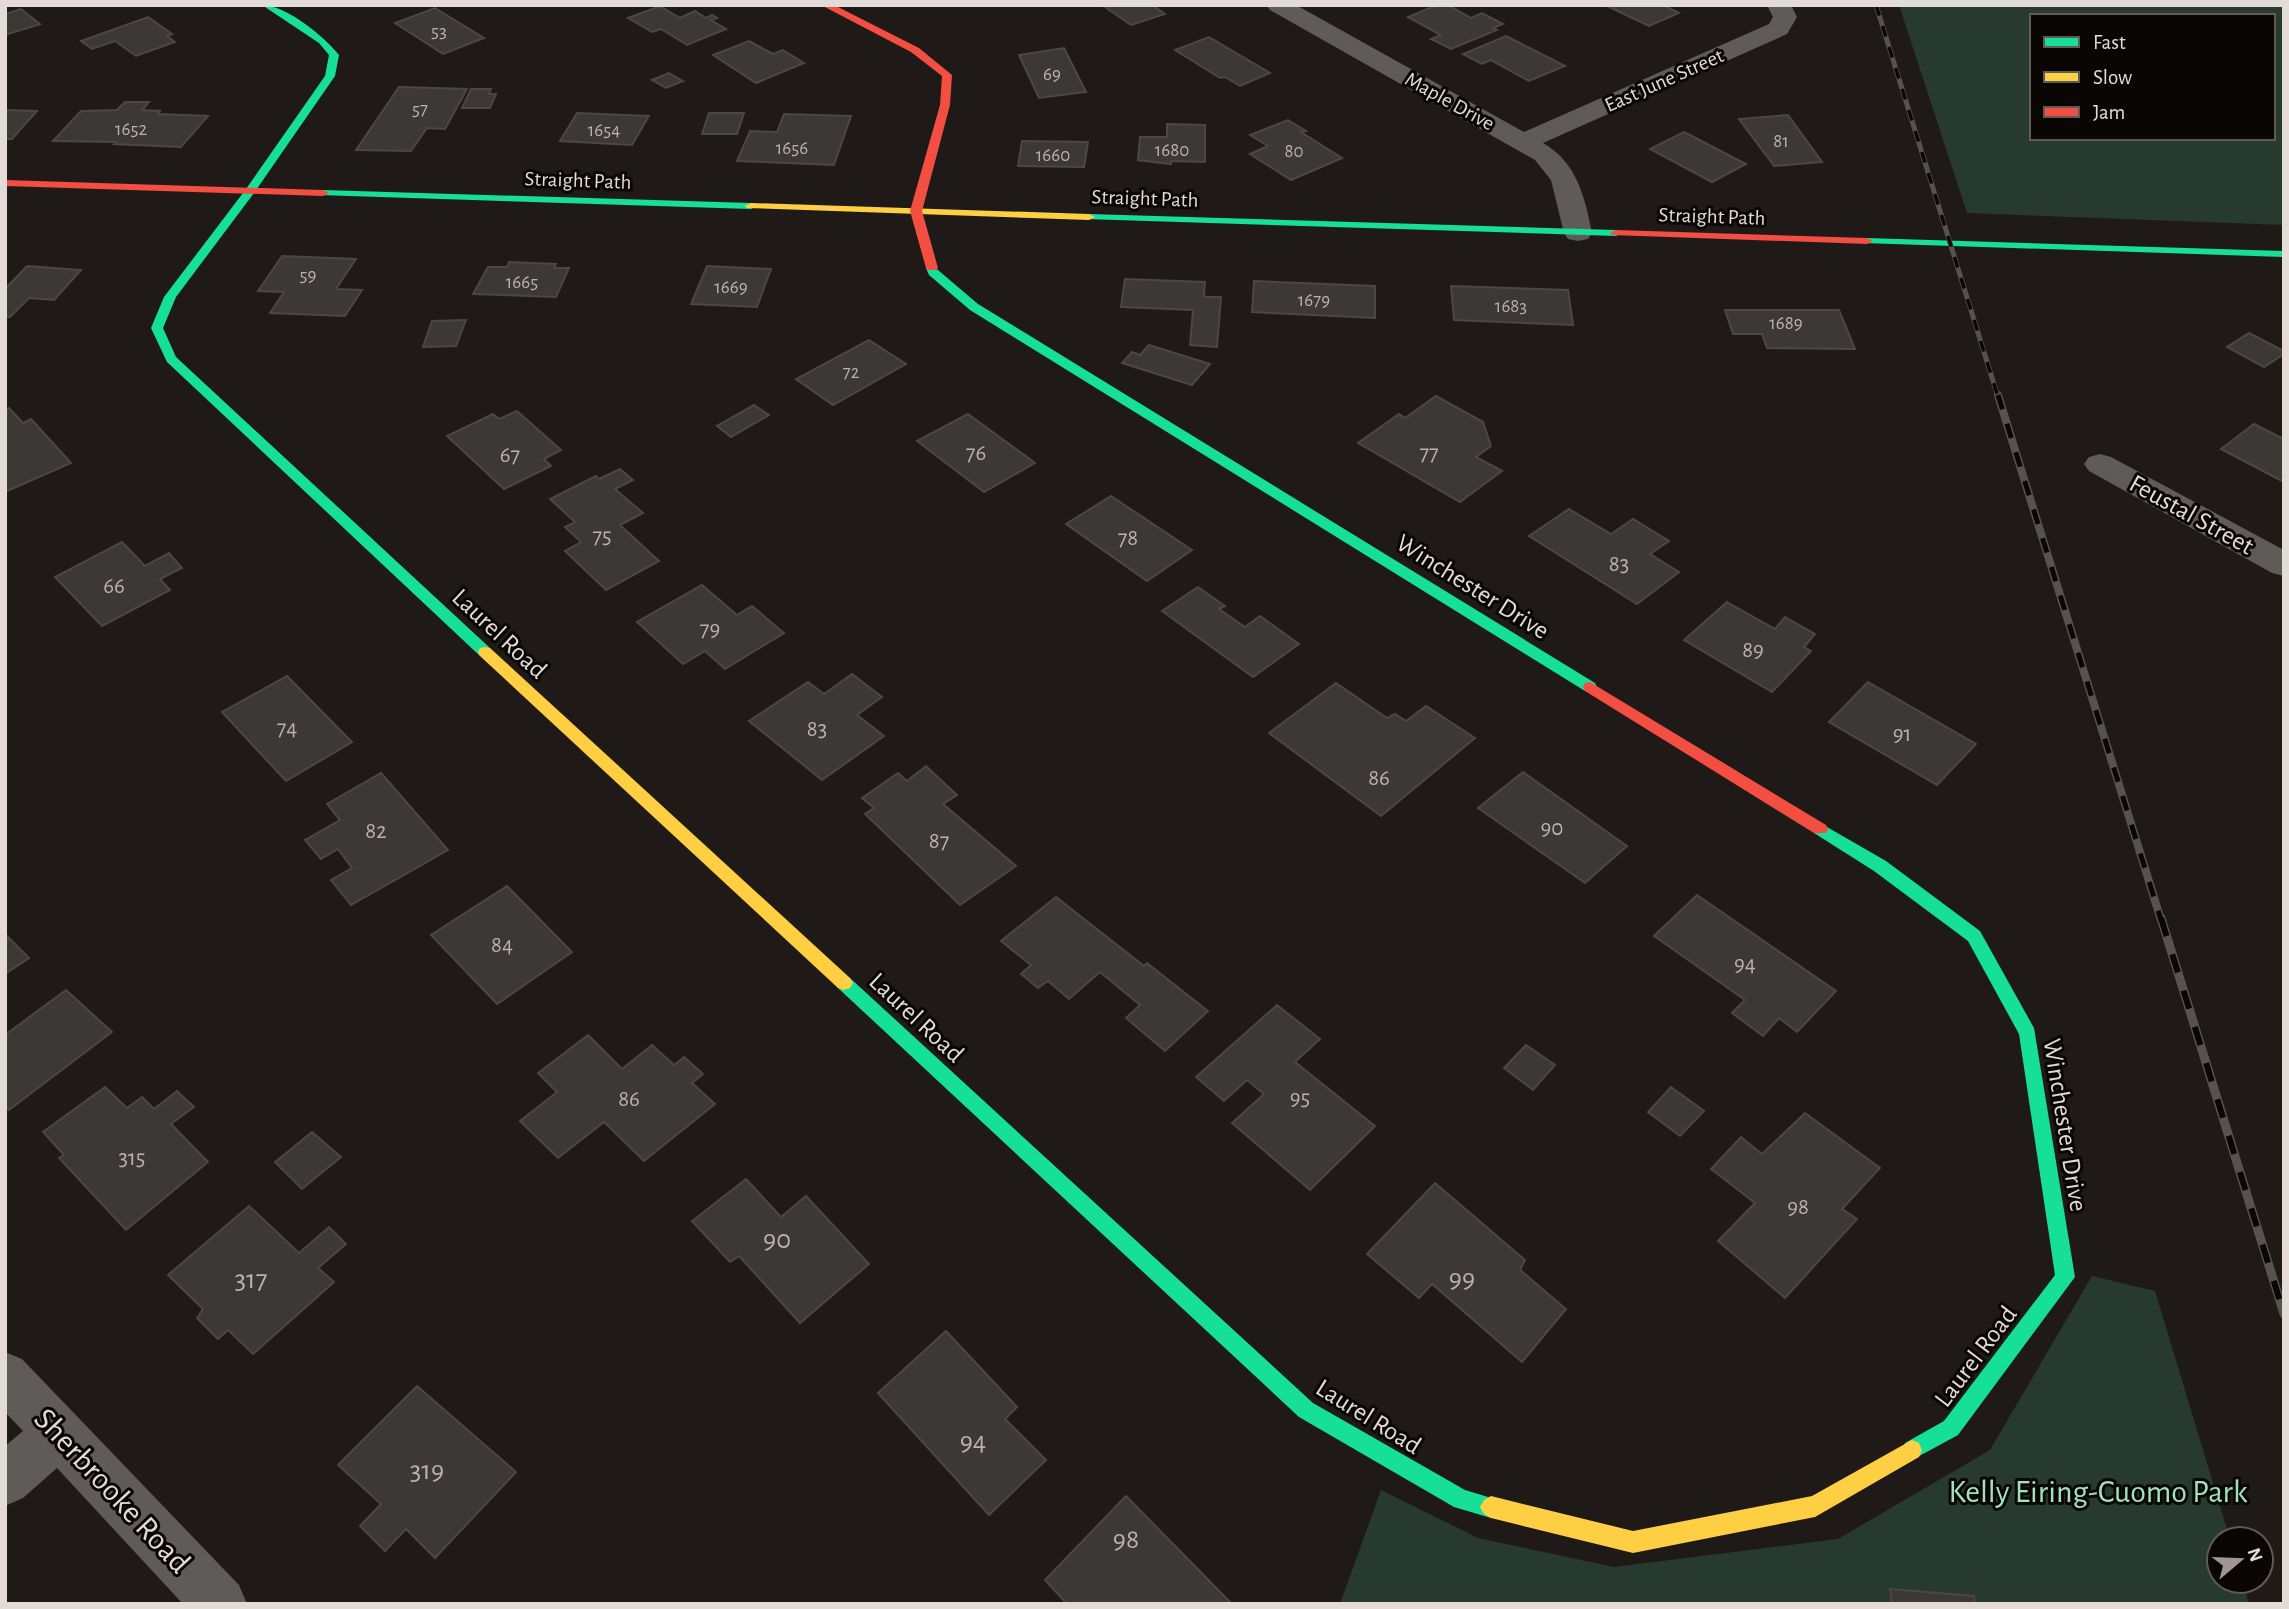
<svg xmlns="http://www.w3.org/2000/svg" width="2289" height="1609" font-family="'Alegreya Sans',sans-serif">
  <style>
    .green { fill: #273a2f; fill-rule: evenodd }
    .building { fill: #3c3836; stroke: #4b4745; stroke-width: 2 }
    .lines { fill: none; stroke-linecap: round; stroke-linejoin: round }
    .street { fill: #5f5b59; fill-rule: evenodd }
    .fast { fill: #16e098; fill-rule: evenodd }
    .slow { fill: #ffcf43; fill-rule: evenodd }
    .jam { fill: #f24e42; fill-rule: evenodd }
    .rail-far2-casing { stroke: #565250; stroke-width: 5 }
    .rail-far1-casing { stroke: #565250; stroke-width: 8 }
    .rail-casing { stroke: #565250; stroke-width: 9 }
    .rail-far2 { stroke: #090604; stroke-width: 3.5; stroke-dasharray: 11; stroke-linecap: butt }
    .rail-far1 { stroke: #090604; stroke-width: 5; stroke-dasharray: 15; stroke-linecap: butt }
    .rail { stroke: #090604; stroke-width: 6; stroke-dasharray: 19; stroke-linecap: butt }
    .labels { text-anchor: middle; stroke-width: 6; stroke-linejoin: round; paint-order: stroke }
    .far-number-label { font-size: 19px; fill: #b8b2b0 }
    .far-street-label { font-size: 21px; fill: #e2dbd8; stroke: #090604 }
    .number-label { font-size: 23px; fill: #b8b2b0 }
    .street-label { font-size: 26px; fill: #e2dbd8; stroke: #090604 }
    .near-number-label { font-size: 28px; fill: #b8b2b0 }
    .near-street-label { font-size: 32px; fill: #e2dbd8; stroke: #090604 }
    .near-park-label { font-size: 32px; fill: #a0e1be; stroke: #090604 }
  </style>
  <rect width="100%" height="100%" fill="#1f1a18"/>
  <g class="green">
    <path d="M1899 5H2284V225L1967 213ZM2032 16H2273V138H2032Z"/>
    <path d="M2092 1276 2155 1291 2230 1539H2219V1581H2243L2249 1604H1340L1381 1490 1478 1538 1614 1567 1838 1539 1990 1450Z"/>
  </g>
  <g class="building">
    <path d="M1102 5H1152L1165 14 1131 25Z"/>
    <path d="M1437 5H1448L1471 18 1482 13 1503 24 1493 28 1497 30 1451 49 1431 39 1441 35 1408 17Z"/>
    <path d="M1605 5H1663L1679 13 1649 26Z"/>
    <path d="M660 6 680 18 695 11 706 18 712 15 717 18 711 20 726 29 687 45 661 29 652 32 628 18Z"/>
    <path d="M435 8 484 38 443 54 395 23Z"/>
    <path d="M21 9 40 24 5 35V14Z"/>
    <path d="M148 17 172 34 167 36 175 42 136 56 115 41 92 49 81 41Z"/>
    <path d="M1506 36 1565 66 1529 81 1491 60 1482 64 1463 54Z"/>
    <path d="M1209 37 1270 73 1240 86 1225 77 1220 78 1175 50Z"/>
    <path d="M749 41 773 54 783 50 804 63 756 83 713 55Z"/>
    <path d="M1064 48 1086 92 1039 98 1019 55Z"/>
    <path d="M669 73 683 81 666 88 652 80Z"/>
    <path d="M399 87 467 89 445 129 427 128 411 151 356 150Z"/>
    <path d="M471 89H491L489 94H496L490 108H462Z"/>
    <path d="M125 102H149L142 110 160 111 158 114 208 116 181 147 114 144 116 142 53 141 81 111 117 110Z"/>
    <path d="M5 110 37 111 12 139H5Z"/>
    <path d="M577 113 649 116 632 145 560 141Z"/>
    <path d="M709 113H744L737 134H702Z"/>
    <path d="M784 114 851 116 834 165 737 161 750 131 777 132Z"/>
    <path d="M1788 115 1822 162 1774 166 1739 119Z"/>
    <path d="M1288 120 1306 131 1301 132 1342 158 1291 180 1250 154 1268 146 1250 135Z"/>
    <path d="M1167 124 1205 125V162L1171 161V164L1138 160 1140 137H1167Z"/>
    <path d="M1684 132 1746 164 1712 182 1650 149Z"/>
    <path d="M1022 141 1088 142 1084 167 1018 166Z"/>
    <path d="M282 256 356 259 336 289 362 290 345 316 270 313 284 292 258 291Z"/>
    <path d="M509 262 556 264 554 268H569L556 297 473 294 488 267H507Z"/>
    <path d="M27 266 81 270 54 300 29 298 10 317H5V289Z"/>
    <path d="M707 266 771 269 757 307 691 304Z"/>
    <path d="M1125 279 1205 282 1204 297H1221L1217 347 1190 345 1193 310 1121 307Z"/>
    <path d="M1254 281 1375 286V318L1252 312Z"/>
    <path d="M1451 286 1568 290 1573 325 1454 320Z"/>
    <path d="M1725 310H1839L1855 349 1767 348 1762 334H1733Z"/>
    <path d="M466 320 456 346 423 347 432 321Z"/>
    <path d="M2249 333 2284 351V354L2264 367 2227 347Z"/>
    <path d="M869 340 906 364 833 405 796 379Z"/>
    <path d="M1149 345 1210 364 1192 385 1122 363 1132 352 1140 355Z"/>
    <path d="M1436 396 1483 422 1491 446 1476 457 1502 471 1460 502 1358 443 1399 414 1405 418Z"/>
    <path d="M754 405 769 415 731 437 717 426Z"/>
    <path d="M9 408 23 423 31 419 71 463 5 492V410Z"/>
    <path d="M517 411 561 450 544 459 551 466 504 489 447 436 493 414 499 419Z"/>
    <path d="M968 414 1035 463 984 492 917 441Z"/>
    <path d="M2254 424 2284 439V482L2221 449Z"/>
    <path d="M620 469 633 480 615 489 643 513 620 525 659 561 606 590 565 551 581 542 565 527 575 522 550 499 596 476 599 479Z"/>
    <path d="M1111 496 1192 550 1147 581 1066 524Z"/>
    <path d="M1569 509 1611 534 1633 519 1669 541 1650 554 1679 572 1637 604 1529 536Z"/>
    <path d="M122 542 145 566 169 553 182 568 160 579 170 590 102 626 55 577Z"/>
    <path d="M702 585 737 615 752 606 784 633 725 669 705 651 683 664 637 622Z"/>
    <path d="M1198 587 1225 606 1219 609 1245 627 1260 616 1299 644 1253 677 1162 611Z"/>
    <path d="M1727 602 1775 629 1785 617 1815 634 1804 647 1811 651 1772 692 1684 640Z"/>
    <path d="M852 674 882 697 857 715 884 736 822 780 749 721 808 682 824 694Z"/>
    <path d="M287 676 352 742 286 781 222 712Z"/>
    <path d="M1868 682 1976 744 1937 785 1829 722Z"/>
    <path d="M1336 683 1387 718 1395 714 1406 721 1426 706 1475 738 1381 816 1269 733Z"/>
    <path d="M926 766 957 795 943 804 1016 866 960 905 865 814 874 808 862 798 898 773 907 781Z"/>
    <path d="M1523 772 1627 846 1585 883 1478 808Z"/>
    <path d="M381 773 448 850 351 905 331 880 352 868 338 849 321 859 305 840 340 820 327 804Z"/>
    <path d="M507 886 572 952 497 1004 431 935Z"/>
    <path d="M1697 895 1836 991 1797 1032 1779 1018 1763 1036 1732 1013 1745 1000 1654 936Z"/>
    <path d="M1056 897 1144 966 1147 963 1208 1011 1165 1051 1126 1018 1140 1005 1100 972 1069 999 1048 981 1038 988 1021 974 1031 965 1001 941Z"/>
    <path d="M5 934 29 958 5 974Z"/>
    <path d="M66 990 112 1032 9 1110 5 1106V1035Z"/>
    <path d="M1277 1005 1320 1039 1295 1062 1375 1126 1310 1190 1232 1123 1264 1094 1247 1080 1224 1101 1196 1077Z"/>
    <path d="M588 1035 622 1069 652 1045 674 1065 684 1057 703 1074 692 1083 715 1104 644 1161 604 1122 558 1158 520 1121 557 1092 538 1073Z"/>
    <path d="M1526 1045 1555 1065 1533 1090 1504 1068Z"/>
    <path d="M105 1087 127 1108 142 1097 154 1109 177 1091 194 1107 171 1124 208 1162 126 1230 59 1158 64 1155 43 1132Z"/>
    <path d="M1671 1087 1704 1111 1680 1136 1648 1112Z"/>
    <path d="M1805 1113 1880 1168 1842 1209 1857 1219 1785 1298 1718 1241 1755 1203 1711 1169 1741 1137 1762 1154Z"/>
    <path d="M312 1132 341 1157 302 1189 275 1162Z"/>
    <path d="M746 1179 781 1217 806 1196 869 1264 800 1323 739 1256 730 1262 692 1221Z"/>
    <path d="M1435 1183 1525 1260 1520 1270 1566 1309 1522 1362 1432 1284 1419 1298 1367 1254Z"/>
    <path d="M249 1206 299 1253 329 1227 346 1244 318 1268 334 1282 253 1354 228 1330 218 1339 197 1318 203 1309 168 1275Z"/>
    <path d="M946 1331 1017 1407 1005 1419 1046 1460 989 1515 878 1393Z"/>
    <path d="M417 1386 516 1472 435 1558 406 1529 385 1551 360 1526 381 1504 338 1465Z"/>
    <path d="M1126 1496 1232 1604H1067L1045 1580Z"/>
    <path d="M1890 1589 1974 1596 1975 1604H1892Z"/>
  </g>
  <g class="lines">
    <g class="street">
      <path d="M1266 5H1296L1524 132 1769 24 1773 17 1767 5H1791L1797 17 1787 34 1543 143C1577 162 1585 198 1592 233L1588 239 1578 241 1568 239 1564 233 1551 180 1535 160 1270 10Z"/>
      <path d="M2100 454 2111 457 2284 550V576L2272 573 2089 471 2084 464 2089 457Z"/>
      <path d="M5 1352 22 1359 239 1585 247 1604H183L57 1468 23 1498 5 1506V1446L23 1431 5 1412Z"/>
    </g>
    <g class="fast">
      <path d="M262 5C286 5 325 37 339 55L335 76 254 193 176 297 163 328 176 357 490 648 492 652 490 656H480L167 362 151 328 164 297 246 189 325 76 329 55 319 43Z"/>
      <path d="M323 190 751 203 757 206 751 209 319 195V191Z"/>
      <path d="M1089 214 1616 230 1622 233 1616 236 1085 219V215Z"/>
      <path d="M1867 238 2284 251V257L1863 243 1861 241Z"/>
      <path d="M932 265 978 304 1595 683 1597 687 1595 691H1585L970 310 929 275 926 268Z"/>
      <path d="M1820 823 1886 861 1980 931 2034 1028 2075 1277 1958 1435 1912 1460 1905 1457 1902 1450 1905 1443 1944 1421 2055 1275 2019 1034 1968 941 1874 871 1814 833 1812 829 1814 825Z"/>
      <path d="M844 976 850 978 1313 1403 1465 1490 1498 1500 1502 1507 1498 1514 1491 1518 1454 1507 1299 1417 838 988 835 983 838 978Z"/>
    </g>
    <g class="slow">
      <path d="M751 203 1089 214 1095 217 1089 220 747 208 745 206Z"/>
      <path d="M485 647 490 648 850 978 853 983 850 988 844 990 838 988 480 656 478 652 480 648Z"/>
      <path d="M1912 1440 1919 1443 1922 1450 1919 1457 1815 1517 1633 1553 1491 1518 1484 1514 1480 1507 1484 1500 1491 1496 1633 1531 1812 1496Z"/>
    </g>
    <g class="jam">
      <path d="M821 5H834L919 48 952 75 950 105 922 211 938 268 936 270H928L926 268 910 211 940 105 942 76 911 52Z"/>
      <path d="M5 180 323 190 329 193 323 196 5 186Z"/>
      <path d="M1616 230 1867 238 1873 241 1867 244 1612 235 1610 233Z"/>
      <path d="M1590 682 1826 825 1828 829 1826 833H1814L1585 691 1583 687 1585 683Z"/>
    </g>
    <g class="rail-far2-casing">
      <path id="rail-far2" d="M1876 5 1998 397"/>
    </g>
    <g class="rail-far1-casing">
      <path id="rail-far1" d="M1998 395 2161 920"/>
    </g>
    <g class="rail-casing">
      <path id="rail" d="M2161 918 2284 1314"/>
    </g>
    <use href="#rail-far2" class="rail-far2"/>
    <use href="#rail-far1" class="rail-far1"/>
    <use href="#rail" class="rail"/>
  </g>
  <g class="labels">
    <g class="far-number-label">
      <text x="439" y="37">53</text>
      <text x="1052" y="80">69</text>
      <text x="420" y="115">57</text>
      <text x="131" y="135">1652</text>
      <text x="604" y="136">1654</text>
      <text x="1781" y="147">81</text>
      <text x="792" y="154">1656</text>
      <text x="1172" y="156">1680</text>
      <text x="1294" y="157">80</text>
      <text x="1053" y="161">1660</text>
      <text x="308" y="281">59</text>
      <text x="522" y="288">1665</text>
      <text x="731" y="293">1669</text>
      <text x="1314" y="306">1679</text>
      <text x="1511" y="312">1683</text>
      <text x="1786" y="329">1689</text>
      <text x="851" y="378">72</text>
    </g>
    <g class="far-street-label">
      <text transform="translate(1664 80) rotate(-24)" y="7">East June Street</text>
      <text transform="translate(1450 101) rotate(29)" y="7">Maple Drive</text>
      <text transform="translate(578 180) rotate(2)" y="7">Straight Path</text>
      <text transform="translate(1145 198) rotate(2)" y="7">Straight Path</text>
      <text transform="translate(1712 216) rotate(2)" y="7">Straight Path</text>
    </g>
    <g class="number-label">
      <text x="976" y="460">76</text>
      <text x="1429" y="460">77</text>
      <text x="510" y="462">67</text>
      <text x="602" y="543">75</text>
      <text x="1128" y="545">78</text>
      <text x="1619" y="571">83</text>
      <text x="114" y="593">66</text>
      <text x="710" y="636">79</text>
      <text x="1753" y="657">89</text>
      <text x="287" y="735">74</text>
      <text x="817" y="736">83</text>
      <text x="1902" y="741">91</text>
      <text x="1379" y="785">86</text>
      <text x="1552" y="835">90</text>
      <text x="376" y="838">82</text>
      <text x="939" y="848">87</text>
      <text x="502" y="952">84</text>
      <text x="1745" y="971">94</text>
      <text x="1300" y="1105">95</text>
      <text x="629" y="1106">86</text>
      <text x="132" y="1165">315</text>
      <text x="1798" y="1214">98</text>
    </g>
    <g class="street-label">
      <text transform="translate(2192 514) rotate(29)" y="9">Feustal Street</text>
      <text transform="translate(1473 586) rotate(32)" y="9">Winchester Drive</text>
      <text transform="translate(500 633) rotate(43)" y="9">Laurel Road</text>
      <text transform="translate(917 1017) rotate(43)" y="9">Laurel Road</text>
      <text transform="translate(2066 1125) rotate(81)" y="9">Winchester Drive</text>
      <text transform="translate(1975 1356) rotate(-53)" y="9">Laurel Road</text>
      <text transform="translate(1369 1416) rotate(32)" y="9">Laurel Road</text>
    </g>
    <g class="near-number-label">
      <text x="777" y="1248">90</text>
      <text x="1462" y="1287">99</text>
      <text x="251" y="1288">317</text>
      <text x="973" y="1450">94</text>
      <text x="427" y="1479">319</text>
      <text x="1126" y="1548">98</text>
    </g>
    <g class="near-street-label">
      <text transform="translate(113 1490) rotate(47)" y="11">Sherbrooke Road</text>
    </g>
    <g class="near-park-label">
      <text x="2098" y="1502">Kelly Eiring-Cuomo Park</text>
    </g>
  </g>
  <rect width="2289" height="1609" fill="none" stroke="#e2dbd8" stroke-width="14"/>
  <rect x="2030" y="14" width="245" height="126" fill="#090604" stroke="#605b59" stroke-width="2"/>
  <rect x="2044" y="37" width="35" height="10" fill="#16e098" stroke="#605b59" stroke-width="2"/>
  <text x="2093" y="49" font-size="21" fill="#e2dbd8">Fast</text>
  <rect x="2044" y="72" width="35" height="10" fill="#ffcf43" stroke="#605b59" stroke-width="2"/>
  <text x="2093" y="84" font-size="21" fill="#e2dbd8">Slow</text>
  <rect x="2044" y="107" width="35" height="10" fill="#f24e42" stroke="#605b59" stroke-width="2"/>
  <text x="2093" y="119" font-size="21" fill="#e2dbd8">Jam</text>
  <g transform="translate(2240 1560) rotate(71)"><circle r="33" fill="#090604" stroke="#605b59" stroke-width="2"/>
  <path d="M0-5L12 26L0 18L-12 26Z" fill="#9e9795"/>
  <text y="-10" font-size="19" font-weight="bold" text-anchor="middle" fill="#e2dbd8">N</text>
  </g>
</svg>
